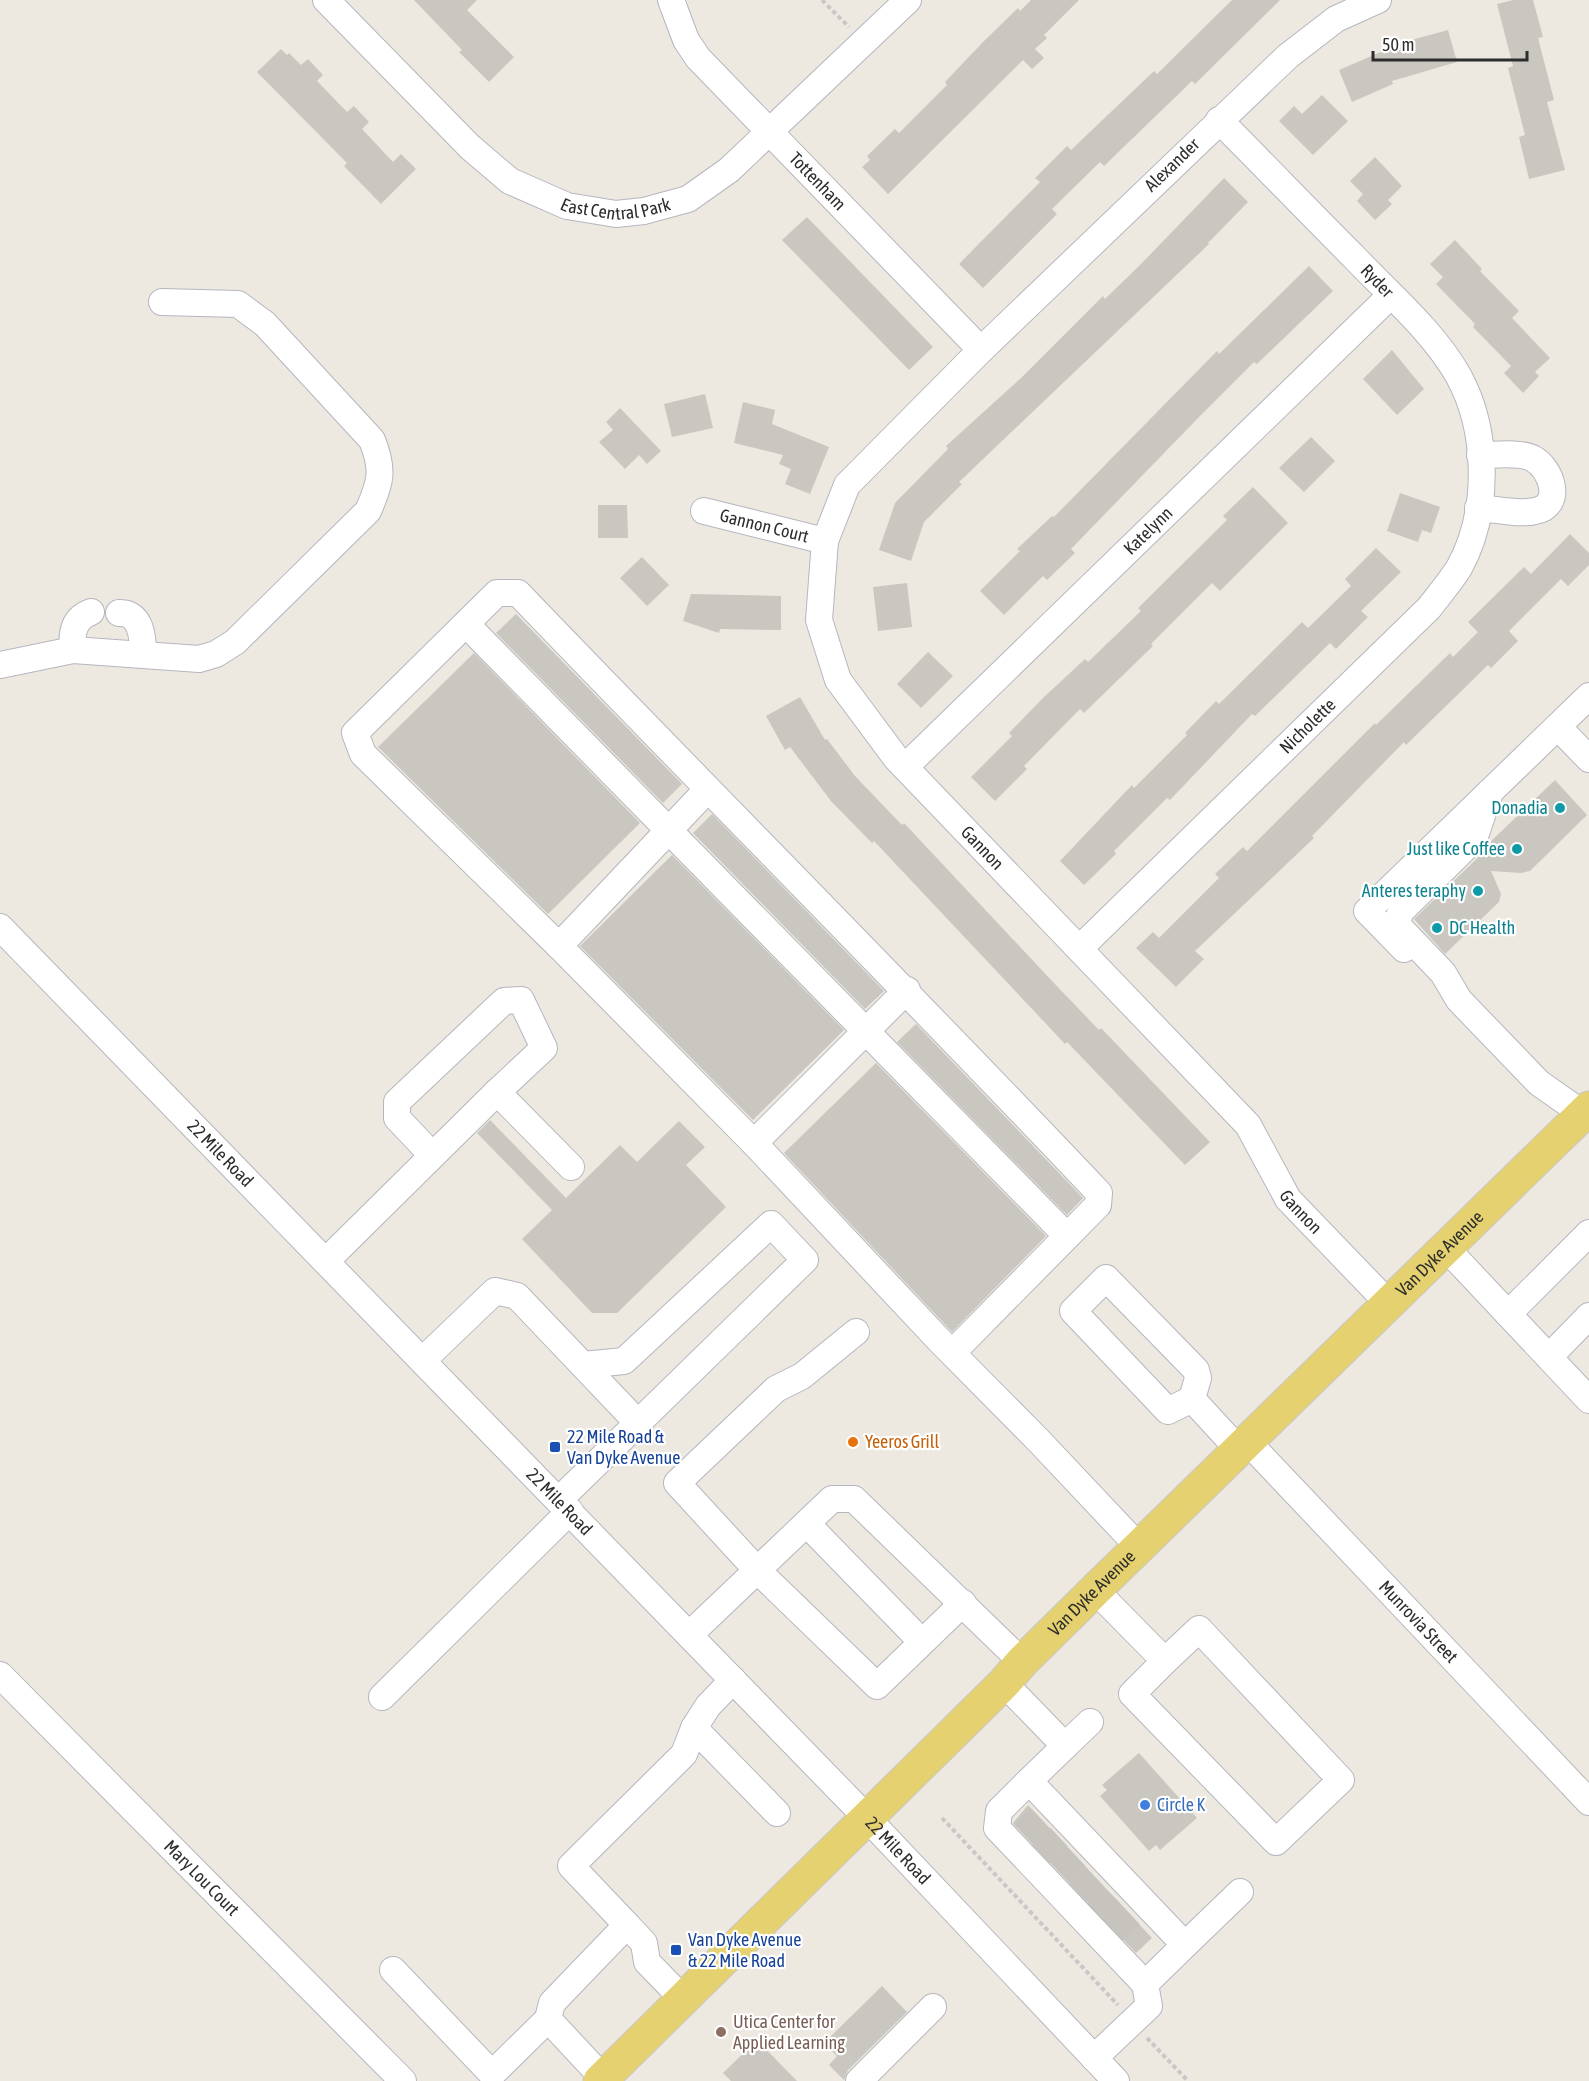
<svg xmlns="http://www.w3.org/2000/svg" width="1589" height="2081" font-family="'Asap Condensed',sans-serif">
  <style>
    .building { fill: #c9c7bf }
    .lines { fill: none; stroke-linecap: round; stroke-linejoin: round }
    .minor-tunnel { stroke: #c7c3bd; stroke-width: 26; stroke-dasharray: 26 13; stroke-linecap: butt }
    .minor-casing { stroke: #b5b6bf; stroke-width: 28 }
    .major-casing { stroke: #c8c8c8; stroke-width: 35 }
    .path { stroke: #c8c8c8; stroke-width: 4; stroke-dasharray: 4.5 3; stroke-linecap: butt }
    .minor { stroke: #fff; stroke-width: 26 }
    .major { stroke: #e5d16f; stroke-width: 33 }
    .culture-dot { fill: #0f9aa8; stroke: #fff; stroke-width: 2 }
    .food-dot { fill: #e8710a; stroke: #fff; stroke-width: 2 }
    .transit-dot { fill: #1a4fb4; stroke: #fff; stroke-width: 2 }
    .shop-dot { fill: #3f7fe0; stroke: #fff; stroke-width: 2 }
    .education-dot { fill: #8d6e63; stroke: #fff; stroke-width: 2 }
    .labels { text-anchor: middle; stroke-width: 4.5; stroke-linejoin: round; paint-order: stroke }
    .street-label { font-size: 18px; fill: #2d2d2d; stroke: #fff }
    .culture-label { font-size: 18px; fill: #0d838f; stroke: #fff; text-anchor: end }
    .transit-label { font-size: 18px; fill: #164399; stroke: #fff; text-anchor: start }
    .food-label { font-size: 18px; fill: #c56008; stroke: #fff; text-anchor: start }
    .shop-label { font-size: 18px; fill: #366cbe; stroke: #fff; text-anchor: start }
    .education-label { font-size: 18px; fill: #785e54; stroke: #fff; text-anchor: start }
  </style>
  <rect width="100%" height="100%" fill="#ede9e1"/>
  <g class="building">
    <path d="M414 0H477L467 10 514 57 489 82 459 52 462 50Z"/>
    <path d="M1031 0H1079L1044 35 1047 38 1035 49 1044 58 1032 69 1023 60 888 194 862 167 870 160 867 156 895 129 899 133 947 85 945 82 983 42 1018 8 1020 11Z"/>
    <path d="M1232 0H1280L1195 84 1192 81 1104 166 1100 162 1052 209 1057 214 983 288 959 264 1040 182 1035 178 1067 146 1071 150 1154 71 1157 74Z"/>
    <path d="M1513 0H1533L1543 37 1538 38 1554 100 1547 102 1565 170 1529 179 1519 137 1525 135 1508 68 1513 66 1497 4Z"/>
    <path d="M1448 30 1457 62 1392 81 1393 84 1352 102 1339 70 1404 42Z"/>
    <path d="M281 49 287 55 289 53 301 65 308 59 323 75 317 81 347 112 354 106 369 122 362 129 393 162 401 154 416 169 381 204 344 166 347 163 257 72Z"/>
    <path d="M1322 95 1348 121 1313 155 1279 121 1294 106 1302 114Z"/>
    <path d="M1375 157 1402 186 1388 200 1392 204 1375 220 1357 201 1363 194 1350 181Z"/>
    <path d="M1224 178 1248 202 1208 243 1209 244 959 482 962 484 924 522 911 561 879 550 895 503 948 449 946 446 1021 378 1103 296 1105 299 1142 263Z"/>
    <path d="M807 217 933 347 909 370 782 240Z"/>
    <path d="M1455 240 1482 269 1480 271 1519 311 1512 318 1550 358 1535 372 1539 376 1523 393 1504 373 1511 366 1473 327 1475 324 1436 284 1443 277 1430 264Z"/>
    <path d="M1309 266 1333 291 1257 364 1254 362 1200 416 1071 549 1075 553 1047 580 1043 576 1004 615 980 591 1020 551 1017 549 1052 516 1054 517 1217 351 1219 354Z"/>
    <path d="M1392 350 1424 389 1397 415 1363 379Z"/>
    <path d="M705 394 713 428 672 437 664 404Z"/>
    <path d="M743 402 775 410 772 424 829 447 810 494 785 484 791 469 779 464 783 455 734 443Z"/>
    <path d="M620 408 661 451 647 464 639 455 625 469 599 442 613 430 606 422Z"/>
    <path d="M1311 437 1335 461 1304 492 1279 468Z"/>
    <path d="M1253 487 1288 523 1220 591 1212 583 1151 644 1153 646 1084 713 1080 709 1024 766 1027 769 995 801 971 777 1012 736 1009 733 1043 698 1085 659 1088 662 1141 611 1138 608 1227 520 1223 516Z"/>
    <path d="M1400 493 1440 507 1431 533 1422 530 1418 542 1387 531Z"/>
    <path d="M598 505H627L628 538H598Z"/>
    <path d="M1570 534 1589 553V565L1568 586 1561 579 1509 631 1518 641 1491 668 1488 665 1406 745 1404 742 1312 836 1314 838 1195 951 1204 959 1176 987 1136 948 1153 932 1159 938 1219 878 1215 874 1243 847 1247 851 1375 723 1376 725 1450 653 1453 657 1478 632 1468 622 1524 567 1531 574Z"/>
    <path d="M1376 548 1401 572 1361 611 1368 617 1336 649 1330 643 1255 716 1252 714 1170 800 1167 798 1114 851 1116 854 1084 885 1060 861 1132 785 1134 788 1187 735 1185 733 1216 701 1219 704 1302 622 1308 628 1351 586 1345 579Z"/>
    <path d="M642 557 669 585 647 606 620 578Z"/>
    <path d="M907 583 912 627 878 631 873 587Z"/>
    <path d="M691 594 781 596V630L720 629 719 633 683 621Z"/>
    <path d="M516 614 682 784 663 803 496 633Z"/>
    <path d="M928 652 953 676 921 708 897 684Z"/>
    <path d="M474 653 640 823 548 914 378 747Z"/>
    <path d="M800 697 825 740 827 739 855 776 902 825 904 823 1052 981 1099 1030 1101 1028 1210 1142 1185 1165 1067 1042 1065 1044 1034 1011 874 841 872 843 831 801 790 747 785 750 766 716Z"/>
    <path d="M1555 780 1587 815 1530 871 1521 873 1491 871 1501 894 1499 902 1445 954 1414 919 1490 846 1489 843Z"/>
    <path d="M712 814 884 991 865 1009 693 833Z"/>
    <path d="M672 855 844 1030 753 1120 580 946Z"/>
    <path d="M916 1024 1083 1198 1067 1215 897 1042Z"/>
    <path d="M876 1063 1046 1236 952 1332 784 1153Z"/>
    <path d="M490 1120 566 1198 620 1145 637 1162 679 1121 705 1147 686 1165 726 1207 617 1313H592L522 1239 552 1210 477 1133Z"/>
    <path d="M1139 1753 1197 1818 1160 1850 1156 1845 1149 1851 1100 1796 1107 1790 1102 1785Z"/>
    <path d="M1028 1805 1152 1938 1136 1953 1013 1823Z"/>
    <path d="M882 1986 907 2012 848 2070 844 2080 829 2065 837 2056 824 2043Z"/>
    <path d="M757 2040 797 2081H731L723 2073Z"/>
  </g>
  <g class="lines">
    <g class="minor-tunnel">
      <path d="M1023 1834 1040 1818"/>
      <path d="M1041 1854 1059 1837"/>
      <path d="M1060 1873 1077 1857"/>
      <path d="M1078 1893 1095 1877"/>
      <path d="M1096 1913 1113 1896"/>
      <path d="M1114 1931 1131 1915"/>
    </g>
    <g class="minor-casing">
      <g id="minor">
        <path id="s1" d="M326 0 470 147 510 181 567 206 616 214 644 211 688 199 729 170 908 0"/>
        <path id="s2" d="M671 0 686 40 698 58 981 350"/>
        <path id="s3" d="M1378 0 1336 19 1288 56 981 350 847 485 825 541 819 620 838 680 896 758 1248 1125 1288 1199 1389 1304"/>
        <path d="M1478 508C1495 509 1518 515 1535 511 1564 506 1552 468 1532 458 1519 452 1495 455 1480 455"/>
        <path id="s4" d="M704 511 825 541"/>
        <path d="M119 613C141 612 143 637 143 653"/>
        <path d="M466 624 1067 1236"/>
        <path d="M73 650C71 633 74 618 91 612"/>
        <path d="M0 665 73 650 199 659 216 654 235 642 368 511C381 482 384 470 372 440L265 324 238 304 162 302"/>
        <path d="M1558 727 1589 759"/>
        <path id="s5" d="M905 767 1391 295"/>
        <path d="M1490 792 1474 839 1401 911 1398 919 1399 927 1443 973 1459 1000 1539 1083 1589 1118"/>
        <path id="s6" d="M0 927 867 1818 1116 2081"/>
        <path d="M559 946 707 790"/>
        <path id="s7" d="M1080 948 1429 608C1439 595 1450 582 1459 568 1490 512 1489 431 1458 375 1432 330 1388 293 1353 256 1308 211 1264 165 1219 120"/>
        <path d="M1404 949 1367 911 1589 696"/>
        <path d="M754 1143 907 990"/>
        <path d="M431 1154 397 1118V1102L504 1001 521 1000 544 1048 497 1092"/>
        <path d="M1446 1248 1589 1400"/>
        <path d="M326 1261 497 1092 571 1167"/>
        <path d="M1106 1278 1196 1370 1198 1378 1192 1399 1168 1411 1073 1311Z"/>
        <path d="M1508 1314 1589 1233"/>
        <path d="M856 1332 802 1376 776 1389 677 1483 756 1569 877 1686 963 1603"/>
        <path d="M952 1353 1098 1205 1099 1193C908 991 711 794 518 593H497L355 733 363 754 559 946 754 1143 940 1341 1039 1441 1139 1547"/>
        <path d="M1549 1357 1589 1316"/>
        <path d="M423 1360 495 1291 517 1296 637 1422"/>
        <path d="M1192 1399 1238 1449"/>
        <path id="s8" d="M1247 1441 1589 1802"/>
        <path d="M559 1500 805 1260 771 1224 624 1361 583 1365"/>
        <path d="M807 1524 922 1642"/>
        <path d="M1095 1590 1165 1661 1199 1629 1341 1780 1276 1842 1132 1694 1165 1661"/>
        <path d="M689 1635 832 1499H854L1022 1662"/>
        <path id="s9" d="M0 1675 403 2081"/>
        <path d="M1004 1683 1065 1746 1029 1781 1185 1945 1145 1984 1149 2006 1094 2058"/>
        <path d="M382 1697 570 1511"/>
        <path d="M694 1728 777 1813"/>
        <path d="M1065 1746 1090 1722"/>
        <path d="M1029 1781 999 1811 997 1828 1145 1984"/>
        <path d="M627 1925 571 1866 684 1754 694 1728 708 1706 733 1680"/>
        <path d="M1185 1945 1240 1892"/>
        <path d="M393 1970 492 2074 548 2019"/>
        <path d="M603 2078 548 2019 552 2003 627 1925 644 1943 647 1962 683 1999"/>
        <path d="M859 2081 933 2007"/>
      </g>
    </g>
    <g class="major-casing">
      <g id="major">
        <path id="s10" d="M600 2081 1004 1683 1022 1662 1095 1590 1589 1108"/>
      </g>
    </g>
    <g class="path">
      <path d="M822 0 849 27"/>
      <path d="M942 1818 1118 2005"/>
      <path d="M1147 2038 1188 2081"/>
    </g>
    <use href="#minor" class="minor"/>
    <use href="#major" class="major"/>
  </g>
  <g class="culture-dot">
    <circle cx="1560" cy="808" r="6"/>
    <circle cx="1517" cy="849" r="6"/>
    <circle cx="1478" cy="891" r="6"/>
    <circle cx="1437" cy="928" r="6"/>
  </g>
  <circle class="food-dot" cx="853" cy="1442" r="6"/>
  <g class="transit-dot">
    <rect x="549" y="1441" width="12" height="12" rx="3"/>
    <rect x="670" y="1944" width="12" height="12" rx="3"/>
  </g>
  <circle class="shop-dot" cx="1145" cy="1805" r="6"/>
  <circle class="education-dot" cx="721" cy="2032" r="6"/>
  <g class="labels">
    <g class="street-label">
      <text transform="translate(1172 165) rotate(-44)" y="6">Alexander</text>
      <text dy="6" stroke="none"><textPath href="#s2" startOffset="236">Tottenham</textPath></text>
      <text dy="6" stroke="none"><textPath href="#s1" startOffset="370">East Central Park</textPath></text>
      <text transform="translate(1377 281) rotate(46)" y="6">Ryder</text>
      <text dy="6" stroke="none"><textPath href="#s4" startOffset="62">Gannon Court</textPath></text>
      <text dy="6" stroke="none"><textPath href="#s5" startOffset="339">Katelynn</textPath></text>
      <text dy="6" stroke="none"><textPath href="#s7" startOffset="318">Nicholette</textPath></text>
      <text dy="6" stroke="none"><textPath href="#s3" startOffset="1146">Gannon</textPath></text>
      <text dy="6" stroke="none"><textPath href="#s6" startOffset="316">22 Mile Road</textPath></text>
      <text dy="6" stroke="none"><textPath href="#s3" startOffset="1632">Gannon</textPath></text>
      <text dy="6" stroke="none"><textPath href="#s10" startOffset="1179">Van Dyke Avenue</textPath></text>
      <text dy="6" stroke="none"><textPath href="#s6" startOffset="802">22 Mile Road</textPath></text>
      <text dy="6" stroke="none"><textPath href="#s10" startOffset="693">Van Dyke Avenue</textPath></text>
      <text dy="6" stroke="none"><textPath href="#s8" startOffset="249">Munrovia Street</textPath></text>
      <text dy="6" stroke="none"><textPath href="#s6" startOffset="1288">22 Mile Road</textPath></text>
      <text dy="6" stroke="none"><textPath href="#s9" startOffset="286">Mary Lou Court</textPath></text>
    </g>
    <g class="culture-label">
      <text x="1548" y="814">Donadia</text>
      <text x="1505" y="855">Just like Coffee</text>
      <text x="1466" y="897">Anteres teraphy</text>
      <text x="1449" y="934" text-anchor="start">DC Health</text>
    </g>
    <g class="transit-label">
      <text x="567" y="1443">22 Mile Road &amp;<tspan x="567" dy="21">Van Dyke Avenue</tspan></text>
      <text x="688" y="1946">Van Dyke Avenue<tspan x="688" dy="21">&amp; 22 Mile Road</tspan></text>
    </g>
    <g class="food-label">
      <text x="865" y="1448">Yeeros Grill</text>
    </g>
    <g class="shop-label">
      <text x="1157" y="1811">Circle K</text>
    </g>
    <g class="education-label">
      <text x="733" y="2028">Utica Center for<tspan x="733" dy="21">Applied Learning</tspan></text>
    </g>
  </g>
  <path d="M1373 51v9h154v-9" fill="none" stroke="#2d2d2d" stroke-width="3"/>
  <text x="1382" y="51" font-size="18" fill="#2d2d2d" stroke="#ffffff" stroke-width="4.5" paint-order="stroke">50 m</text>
</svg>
